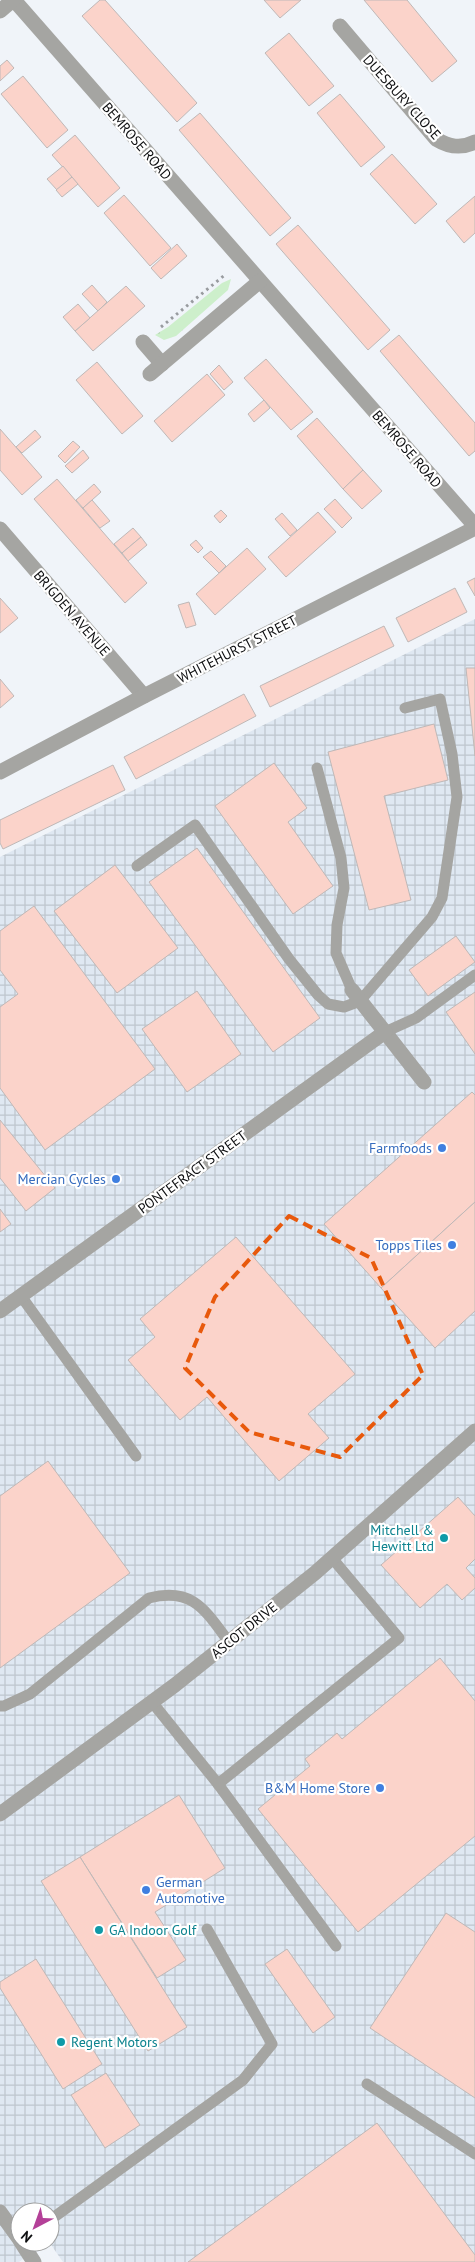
<svg xmlns="http://www.w3.org/2000/svg" width="475" height="2262" font-family="'PT Sans',sans-serif">
  <style>
    .industrial { fill: url(#industrial-grid) }
    .grass { fill: url(#grass-tufts) }
    .building { fill: #fbd3ca; stroke: #bfb8b7 }
    .lines { fill: none; stroke-linecap: round; stroke-linejoin: round }
    .path { stroke: #989b9f; stroke-width: 3; stroke-dasharray: 2.5 4; stroke-linecap: butt }
    .service { stroke: #a5a5a2; stroke-width: 11 }
    .minor { stroke: #a5a5a2; stroke-width: 15 }
    .tertiary { stroke: #a5a5a2; stroke-width: 15 }
    .marked { fill: none; stroke: #e8590c; stroke-width: 4; stroke-dasharray: 10 6; stroke-linejoin: round }
    .shop-dot { fill: #3f7fe0; stroke: #fff; stroke-width: 2 }
    .culture-dot { fill: #0f9aa8; stroke: #fff; stroke-width: 2 }
    .labels { text-anchor: middle; stroke-width: 4.5; stroke-linejoin: round; paint-order: stroke }
    .street-label { font-size: 14px; fill: #0d0e10; stroke: #fff }
    .shop-label { font-size: 14px; fill: #366cbe; stroke: #fff; text-anchor: end }
    .culture-label { font-size: 14px; fill: #0d838f; stroke: #fff; text-anchor: start }
  </style>
  <defs>
    <pattern id="industrial-grid" width="8" height="8" patternUnits="userSpaceOnUse" patternTransform="scale(1.25)"><rect width="8" height="8" fill="#dfe8f2"/><path d="M0 4h8M4 0v8" fill="none" stroke="#bec6ce"/></pattern>
    <pattern id="grass-tufts" width="24" height="20" patternUnits="userSpaceOnUse" patternTransform="scale(1.25)"><rect width="24" height="20" fill="#cdefcb"/><path d="M3 7l-1-3M5 7V3M7 7l1-3M15 17l-1-3M17 17v-4M19 17l1-3" fill="none" stroke="#afccad"/></pattern>
  </defs>
  <rect width="100%" height="100%" fill="#f0f4f9"/>
  <path class="industrial" d="M475 619V2262H63L49 2242 50 2212H20V2242H46L19 2262H0V857Z"/>
  <path class="grass" d="M231 279 228 290 176 336 164 340 155 335 168 327 222 283Z"/>
  <g class="building">
    <path d="M100 0H105L197 103 177 122 82 16Z"/>
    <path d="M264 0H301L280 18Z"/>
    <path d="M364 0H407L457 61 432 82Z"/>
    <path d="M289 33 334 86 309 106 265 53Z"/>
    <path d="M7 60 14 68 0 81V66Z"/>
    <path d="M23 76 68 130 47 148 1 94Z"/>
    <path d="M340 94 385 147 361 167 317 113Z"/>
    <path d="M200 113 291 218 270 236 179 130Z"/>
    <path d="M75 135 120 188 98 207 52 155Z"/>
    <path d="M392 154 437 204 415 224 370 174Z"/>
    <path d="M63 166 72 177 57 190 47 179Z"/>
    <path d="M72 177 78 184 62 197 56 190Z"/>
    <path d="M124 195 171 248 150 266 104 213Z"/>
    <path d="M475 196V233L464 243 446 221Z"/>
    <path d="M298 225 390 330 368 350 276 244Z"/>
    <path d="M177 244 187 256 161 279 151 268Z"/>
    <path d="M92 285 107 302 98 311 82 294Z"/>
    <path d="M126 286 145 306 93 351 75 331Z"/>
    <path d="M78 304 90 318 75 331 63 317Z"/>
    <path d="M399 335 475 423V451L469 456 380 351Z"/>
    <path d="M266 359 313 412 291 430 244 378Z"/>
    <path d="M97 362 143 416 122 434 76 380Z"/>
    <path d="M219 365 233 382 224 390 210 374Z"/>
    <path d="M207 374 225 395 172 442 154 421Z"/>
    <path d="M264 400 270 408 254 422 248 414Z"/>
    <path d="M317 418 363 470 343 489 297 436Z"/>
    <path d="M0 429 42 477 22 495 0 470Z"/>
    <path d="M35 430 41 437 22 453 16 447Z"/>
    <path d="M73 441 80 447 65 463 58 456Z"/>
    <path d="M83 450 89 458 72 473 65 466Z"/>
    <path d="M363 470 382 491 362 509 343 489Z"/>
    <path d="M57 479 147 583 125 603 34 499Z"/>
    <path d="M94 484 101 492 83 508 76 500Z"/>
    <path d="M335 499 352 518 342 528 324 509Z"/>
    <path d="M92 500 110 521 100 528 83 508Z"/>
    <path d="M221 510 227 516 220 523 214 516Z"/>
    <path d="M318 512 336 532 286 577 268 557Z"/>
    <path d="M282 513 297 530 290 536 275 519Z"/>
    <path d="M133 528 141 537 122 553 114 544Z"/>
    <path d="M141 537 147 545 128 561 122 553Z"/>
    <path d="M196 540 203 548 198 553 190 545Z"/>
    <path d="M247 548 266 569 215 615 196 594Z"/>
    <path d="M211 551 226 566 219 573 203 557Z"/>
    <path d="M475 578V596L467 582Z"/>
    <path d="M455 588 467 612 408 642 396 618Z"/>
    <path d="M0 598 18 618 0 633Z"/>
    <path d="M189 602 196 625 186 628 178 605Z"/>
    <path d="M384 626 394 646 270 707 260 686Z"/>
    <path d="M466 668H475V756Z"/>
    <path d="M0 679 14 696 0 708Z"/>
    <path d="M244 694 256 716 136 779 124 757Z"/>
    <path d="M434 724 448 780 384 796 411 900 369 910 328 752Z"/>
    <path d="M274 763 307 808 288 822 333 886 293 914 215 806Z"/>
    <path d="M113 765 125 790 3 849 0 843V820Z"/>
    <path d="M197 848 320 1018 273 1052 149 882Z"/>
    <path d="M115 865 178 948 117 993 54 911Z"/>
    <path d="M34 906 155 1069 45 1150 0 1088V1007L18 994 0 970V931Z"/>
    <path d="M456 936 475 962 428 996 409 970Z"/>
    <path d="M197 991 241 1054 187 1092 142 1029Z"/>
    <path d="M475 992V1054L446 1012Z"/>
    <path d="M472 1092 475 1095V1202L381 1288 324 1224Z"/>
    <path d="M0 1120 55 1188 26 1211 0 1178Z"/>
    <path d="M475 1202V1311L435 1348 381 1288Z"/>
    <path d="M0 1209 11 1224 0 1232Z"/>
    <path d="M236 1237 355 1374 308 1414 329 1438 279 1481 207 1397 180 1420 128 1360 155 1337 140 1319Z"/>
    <path d="M48 1461 130 1573 0 1668V1496Z"/>
    <path d="M458 1497 475 1516V1559L466 1568 475 1578V1588L462 1600 447 1584 420 1608 381 1565Z"/>
    <path d="M440 1658 475 1701V1836L358 1932 258 1809 310 1766 305 1759 337 1733 342 1739Z"/>
    <path d="M179 1795 225 1868 155 1912 186 1960 157 1978 80 1857Z"/>
    <path d="M80 1857 187 2027 148 2051 41 1881Z"/>
    <path d="M446 1913 475 1932V2098L370 2028Z"/>
    <path d="M287 1949 335 2017 313 2033 265 1964Z"/>
    <path d="M36 1959 102 2064 63 2089 0 1988V1982Z"/>
    <path d="M106 2073 140 2125 105 2148 71 2095Z"/>
    <path d="M377 2123 475 2255V2262H188Z"/>
  </g>
  <g class="lines">
    <path class="path" d="M161 327 226 274"/>
    <g class="service">
      <path d="M317 768 341 858 344 888 337 925 336 953 352 990"/>
      <path d="M137 866 195 825 289 959 318 995 328 1004 344 1007 360 1001 432 917 442 898 457 797 452 754 440 699 405 708"/>
      <path d="M385 1032 416 1018 475 975"/>
      <path d="M21 1296 136 1456"/>
      <path d="M152 1702 218 1784 336 1946"/>
      <path d="M0 1706H4L30 1694 149 1598C193 1587 205 1610 229 1642"/>
      <path d="M218 1784 399 1638 332 1558"/>
      <path d="M367 2084 475 2154"/>
      <path d="M50 2220 243 2080 272 2044 207 1929"/>
    </g>
    <g class="minor">
      <path d="M14 0 475 526"/>
      <path d="M0 11 13 0"/>
      <path d="M340 26 436 139C449 147 461 149 475 142"/>
      <path d="M143 342 162 364"/>
      <path d="M150 374 260 281"/>
      <path d="M0 529 144 696"/>
      <path d="M0 772 144 696 475 528"/>
      <path d="M352 990 424 1082"/>
      <path d="M0 1311 385 1032"/>
      <path d="M0 2212 20 2240"/>
      <path d="M21 2242 34 2262"/>
    </g>
    <path class="tertiary" d="M0 1814 175 1685 315 1573 475 1431"/>
  </g>
  <path class="marked" d="M289 1216 371 1258 423 1375 340 1457 249 1432 185 1368 215 1297Z"/>
  <g class="shop-dot">
    <circle cx="442" cy="1148" r="5"/>
    <circle cx="116" cy="1179" r="5"/>
    <circle cx="452" cy="1245" r="5"/>
    <circle cx="380" cy="1788" r="5"/>
    <circle cx="146" cy="1890" r="5"/>
  </g>
  <g class="culture-dot">
    <circle cx="444" cy="1538" r="5"/>
    <circle cx="99" cy="1930" r="5"/>
    <circle cx="61" cy="2042" r="5"/>
  </g>
  <g class="labels">
    <g class="street-label">
      <text transform="translate(402 97) rotate(48)" y="5">DUESBURY CLOSE</text>
      <text transform="translate(137 141) rotate(49)" y="5">BEMROSE ROAD</text>
      <text transform="translate(407 449) rotate(49)" y="5">BEMROSE ROAD</text>
      <text transform="translate(72 613) rotate(49)" y="5">BRIGDEN AVENUE</text>
      <text transform="translate(237 649) rotate(-27)" y="5">WHITEHURST STREET</text>
      <text transform="translate(192 1172) rotate(-36)" y="5">PONTEFRACT STREET</text>
      <text transform="translate(244 1630) rotate(-39)" y="5">ASCOT DRIVE</text>
    </g>
    <g class="shop-label">
      <text x="432" y="1153">Farmfoods</text>
      <text x="106" y="1184">Mercian Cycles</text>
      <text x="442" y="1250">Topps Tiles</text>
      <text x="370" y="1793">B&amp;M Home Store</text>
      <text x="156" y="1887" text-anchor="start">German<tspan x="156" dy="16">Automotive</tspan></text>
    </g>
    <g class="culture-label">
      <text x="434" y="1535" text-anchor="end">Mitchell &amp;<tspan x="434" dy="16">Hewitt Ltd</tspan></text>
      <text x="109" y="1935">GA Indoor Golf</text>
      <text x="71" y="2047">Regent Motors</text>
    </g>
  </g>
  <g transform="translate(35 2227) rotate(221)"><circle r="24" fill="#ffffff" stroke="#9e9f9f"/>
  <path d="M0-4L9 19L0 12L-9 19Z" fill="#b44098"/>
  <text y="-8" font-size="14" font-weight="bold" text-anchor="middle" fill="#0d0e10">N</text>
  </g>
</svg>
